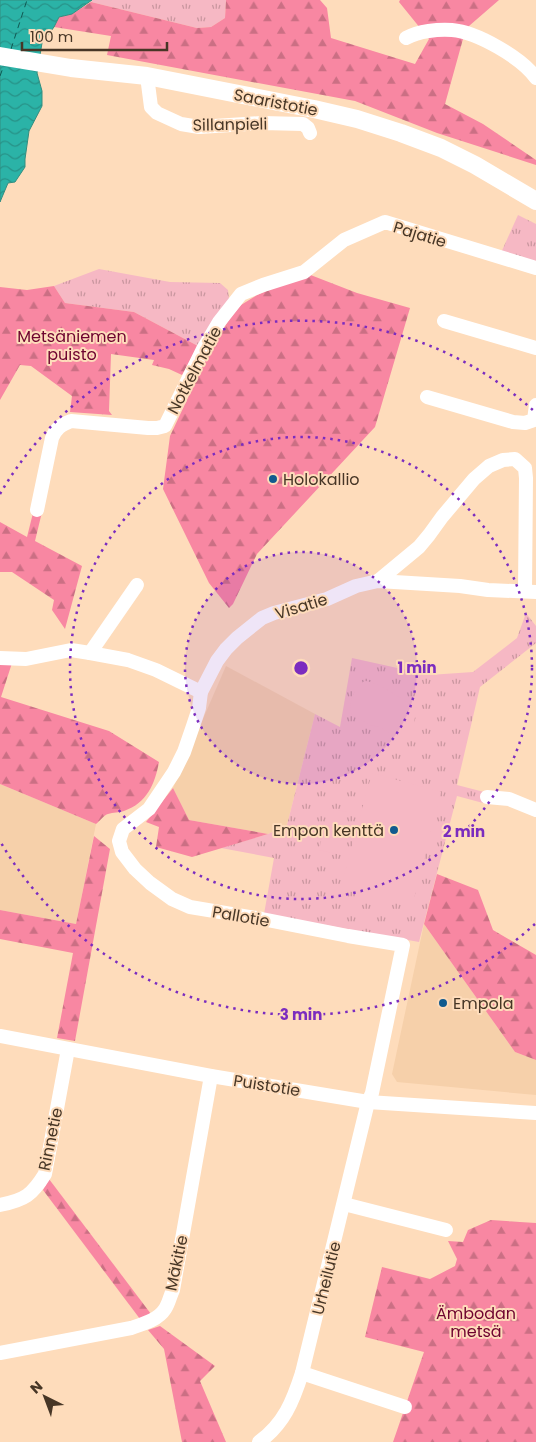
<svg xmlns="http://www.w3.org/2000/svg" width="536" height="1442" font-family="Poppins,sans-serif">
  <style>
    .built { fill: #f6d0aa }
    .grass { fill: url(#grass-tufts) }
    .forest { fill: url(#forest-firs) }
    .pitch { fill: #f6b8c4 }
    .water { fill: url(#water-waves); stroke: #338e80 }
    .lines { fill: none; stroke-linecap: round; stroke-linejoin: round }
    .ferry { stroke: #0f5852; stroke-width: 1; stroke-dasharray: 6 5; stroke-linecap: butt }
    .minor { stroke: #fff; stroke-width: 14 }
    .major { stroke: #fff; stroke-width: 18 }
    .ring { fill: none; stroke: #7b2cbf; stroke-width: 2.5; stroke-dasharray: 2.5 5 }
    .poi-dot { fill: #105a8e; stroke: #fedcbb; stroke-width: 2 }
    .labels { text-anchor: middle; stroke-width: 4; stroke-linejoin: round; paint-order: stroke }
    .street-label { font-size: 16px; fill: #473626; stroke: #fedcbb }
    .park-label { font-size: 16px; fill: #6e032f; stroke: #fedcbb }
    .poi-label { font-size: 16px; fill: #473626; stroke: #fedcbb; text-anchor: start }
    .centre { fill: #7b2cbf; stroke: #fedcbb; stroke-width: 2.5 }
    .ring-label { font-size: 15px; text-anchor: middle; font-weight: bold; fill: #7b2cbf; stroke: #fedcbb; stroke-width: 4; stroke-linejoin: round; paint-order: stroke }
  </style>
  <defs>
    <pattern id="grass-tufts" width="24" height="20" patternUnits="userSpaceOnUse" patternTransform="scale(1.25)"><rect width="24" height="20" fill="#f6b8c4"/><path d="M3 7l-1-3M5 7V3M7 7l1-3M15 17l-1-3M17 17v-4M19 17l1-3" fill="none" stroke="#c9969f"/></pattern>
    <pattern id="forest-firs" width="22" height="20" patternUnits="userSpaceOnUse" patternTransform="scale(1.25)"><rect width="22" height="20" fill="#f887a2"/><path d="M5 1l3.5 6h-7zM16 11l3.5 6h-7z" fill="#cb6f84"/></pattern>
    <pattern id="water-waves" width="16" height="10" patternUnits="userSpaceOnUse" patternTransform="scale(1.25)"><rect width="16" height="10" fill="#2bb3a7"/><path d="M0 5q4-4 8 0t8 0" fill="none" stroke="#279288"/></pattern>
  </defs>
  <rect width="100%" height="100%" fill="#fedcbb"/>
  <g class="built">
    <path d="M226 666 315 714 287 825 268 834 189 820 173 788Z"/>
    <path d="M0 784 96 824 76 924 0 910Z"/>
    <path d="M424 924 515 1052 536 1060V1095L397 1082 392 1074Z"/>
  </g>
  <g class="grass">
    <path d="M92 0H226L225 18 211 27 197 28 91 2Z"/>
    <path d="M518 215 536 224V264L500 255Z"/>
    <path d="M99 269 170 282 220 283 228 290 229 299 198 346 134 312 65 303 54 286Z"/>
    <path d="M526 613 536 626V643L480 687 457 785 488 793 483 803 457 796 419 942 264 914 274 858 221 848 268 834 287 825 315 714 340 727 352 658 429 675 473 672 517 638Z"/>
  </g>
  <g class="forest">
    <path d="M226 0H320L327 8 331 38 415 64 429 39 399 2 400 0H499L469 26 463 39 445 104 483 124 536 160V165L437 133 355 101 107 55 111 36 54 27 59 17 72 14 91 2 197 28 211 27 225 18Z"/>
    <path d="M308 274 357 293 410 308 375 427 257 554 233 604 229 608 209 583 163 489 170 436 210 351 230 318 241 305 257 295Z"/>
    <path d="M54 286 65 303 134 312 198 346 182 375 169 369 152 365 154 360 111 354 109 411 112 415 70 412 72 396 31 366 20 365 0 400V287L27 290Z"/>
    <path d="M34 509 42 512 35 541 82 566 65 629 52 610 54 600 12 572H0V522L27 537Z"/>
    <path d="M0 663H12L1 697 109 731 159 762C155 784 147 803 124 811 119 813 113 812 108 814 104 815 100 821 96 824L0 784Z"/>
    <path d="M173 788 189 820 268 834 192 857 156 847 159 827 146 822Z"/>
    <path d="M94 836 110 849 75 1041 57 1038 73 953 0 939V910L76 924Z"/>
    <path d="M437 874 478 890 493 930 536 955V1060L515 1052 424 924Z"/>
    <path d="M49 1179 151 1314 140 1319 43 1190Z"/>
    <path d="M491 1220 536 1223V1442H393L424 1352 365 1337 382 1267 430 1279 455 1266 457 1259 448 1241 463 1242 468 1230Z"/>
    <path d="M160 1326 215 1366 200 1381 226 1442H182L164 1349 148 1330Z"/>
  </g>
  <g class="pitch">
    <path d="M366 681C383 684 405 702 421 710L415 717 414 723 407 731 402 739 379 727 370 725 352 715C347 705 355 683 366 681Z"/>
    <path d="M372 773 441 792 412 907 340 889Z"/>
    <path d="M329 808 347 812 337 854 319 850Z"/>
  </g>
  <path class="water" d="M0 0H92L72 14 59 17 54 27 42 43 37 73 42 91V106L29 131 25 159V167L15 182 8 183 0 202Z"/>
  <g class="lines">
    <g class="ferry">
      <path d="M11 49 27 0"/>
      <path d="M0 76 4 65"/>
    </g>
    <g class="minor">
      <path d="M406 38C419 31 438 29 452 30 477 32 522 58 536 78"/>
      <path d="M147 76 151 107 157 113 181 124 199 127 262 123 303 124 308 128 310 133"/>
      <path d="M444 321 536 348"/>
      <path d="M427 397 513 422 525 423 534 420 536 405"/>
      <path d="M37 510 52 438C56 428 61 425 71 421L148 428H157L165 426 203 349 219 322 241 294 263 285 304 272 344 240 385 222 536 268"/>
      <path d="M378 581 419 547 429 535 442 517 474 479 489 466 503 460 515 459 525 468 526 478 525 591"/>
      <path d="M90 653 137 585"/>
      <path d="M0 658 26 659 71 650 90 653 128 660 156 670 201 692"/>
      <path d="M487 797 509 799 536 810"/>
      <path d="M0 1036 211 1076 368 1102 536 1113"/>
      <path d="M344 1204 446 1230"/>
      <path d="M0 1205C25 1200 32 1195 45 1174L68 1049"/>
      <path d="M0 1353 131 1328C143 1324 158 1320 165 1309 169 1303 170 1296 173 1290L211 1076"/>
      <path d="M302 1373 405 1407"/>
      <path d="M259 1442C284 1424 293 1401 302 1373L368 1102 372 1093 403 945 348 936 262 919 190 907 172 899 150 883 135 869 122 852 119 841 123 829 149 809 174 772 184 752 193 726 199 708 201 692 217 661 226 649 237 638 262 618 274 613 327 599 356 586 378 581 460 586 488 590 536 592"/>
    </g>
    <path class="major" d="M0 56 71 68 147 76 314 109 357 119 401 133 441 148 475 165 536 201"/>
  </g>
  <circle cx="301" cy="668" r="116" fill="#7b2cbf" fill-opacity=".12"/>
  <g class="ring">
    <circle cx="301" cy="668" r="116"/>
    <circle cx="301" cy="668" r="231"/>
    <path d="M535 924A347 347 0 0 1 0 841M0 494A347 347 0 0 1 535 412"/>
  </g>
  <g class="poi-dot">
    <circle cx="273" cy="479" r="5"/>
    <circle cx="394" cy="830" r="5"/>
    <circle cx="443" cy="1003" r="5"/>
  </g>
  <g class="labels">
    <g class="street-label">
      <text transform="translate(276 102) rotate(11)" y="6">Saaristotie</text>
      <text transform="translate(230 124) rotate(-1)" y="6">Sillanpieli</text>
      <text transform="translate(420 234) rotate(17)" y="6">Pajatie</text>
      <text transform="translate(194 370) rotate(-62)" y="6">Notkelmatie</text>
      <text transform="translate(301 606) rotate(-17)" y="6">Visatie</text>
      <text transform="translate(241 916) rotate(10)" y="6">Pallotie</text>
      <text transform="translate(267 1085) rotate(9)" y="6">Puistotie</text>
      <text transform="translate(50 1139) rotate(-78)" y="6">Rinnetie</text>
      <text transform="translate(176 1263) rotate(-78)" y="6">Mäkitie</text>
      <text transform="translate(326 1278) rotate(-76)" y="6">Urheilutie</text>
    </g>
    <g class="park-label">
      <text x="72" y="342">Metsäniemen<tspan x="72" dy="18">puisto</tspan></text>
      <text x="476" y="1319">Ämbodan<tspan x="476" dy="18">metsä</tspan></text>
    </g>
    <g class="poi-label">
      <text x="283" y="485">Holokallio</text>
      <text x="384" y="836" text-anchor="end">Empon kenttä</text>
      <text x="453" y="1009">Empola</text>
    </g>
  </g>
  <circle cx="301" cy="668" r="8" class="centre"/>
  <g class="ring-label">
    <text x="417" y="673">1 min</text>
    <text x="464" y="837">2 min</text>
    <text x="301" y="1020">3 min</text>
  </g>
  <g transform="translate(45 1397) rotate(318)" stroke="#fedcbb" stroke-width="4" paint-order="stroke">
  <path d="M0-4L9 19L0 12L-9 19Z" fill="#473626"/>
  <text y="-8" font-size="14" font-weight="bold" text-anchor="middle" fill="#473626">N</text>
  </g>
  <path d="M22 42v8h145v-8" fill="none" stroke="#473626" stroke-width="2.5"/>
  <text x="30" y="42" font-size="15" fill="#473626" stroke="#fedcbb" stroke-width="4" paint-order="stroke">100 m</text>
</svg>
